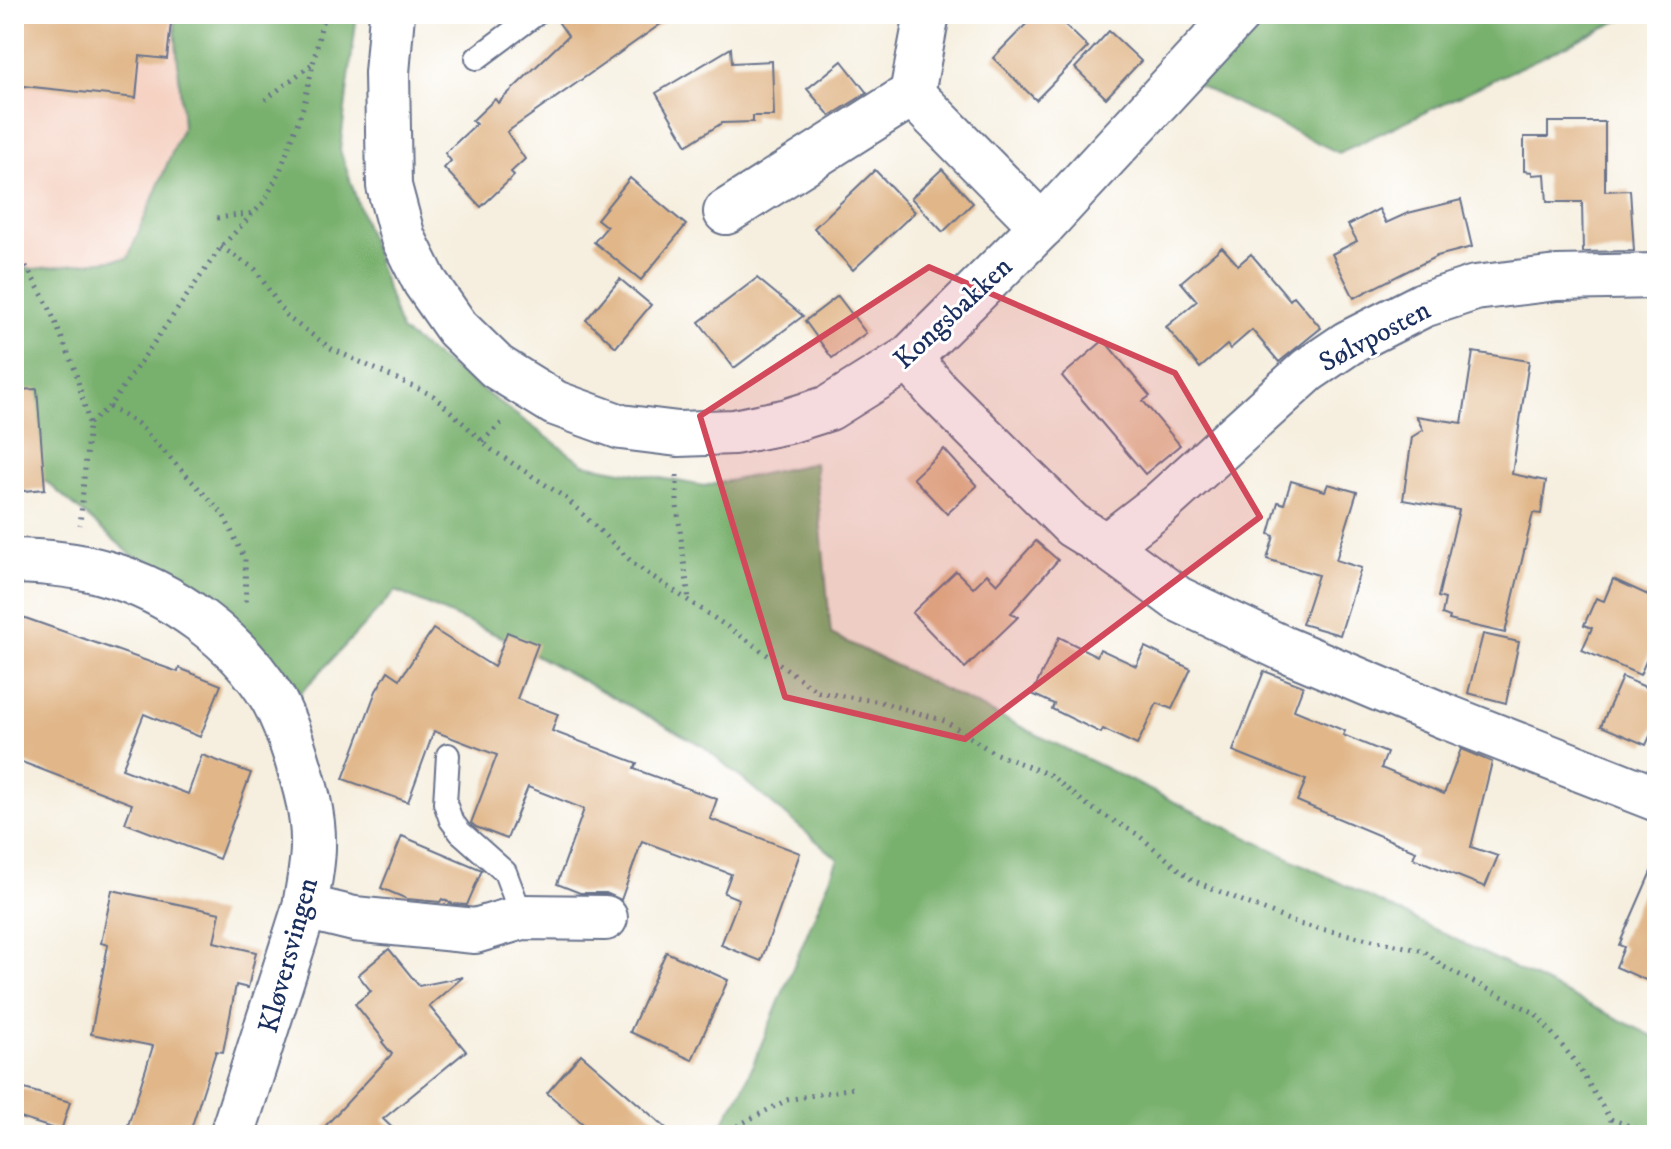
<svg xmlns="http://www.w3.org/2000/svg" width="1671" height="1149" font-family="'IM FELL DW Pica',serif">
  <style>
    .built { fill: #f5d2c2 }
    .forest { fill: #78b06d; stroke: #4a7066; stroke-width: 2 }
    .building { fill: #e1b78a }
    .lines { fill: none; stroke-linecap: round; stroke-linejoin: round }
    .lane-casing { stroke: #68728b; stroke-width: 26 }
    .street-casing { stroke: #68728b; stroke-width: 48 }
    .path { stroke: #68728b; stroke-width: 5; stroke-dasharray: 2 6; stroke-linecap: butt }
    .lane { stroke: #fff; stroke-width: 22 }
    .street { stroke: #fff; stroke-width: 44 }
    .marked { fill: #d1495b; fill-opacity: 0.2; stroke: #d1495b; stroke-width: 6; stroke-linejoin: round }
    .labels { text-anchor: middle; stroke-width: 6; stroke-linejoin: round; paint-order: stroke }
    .street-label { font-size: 28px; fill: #1b2f5e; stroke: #fff }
  </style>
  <rect width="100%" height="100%" fill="#fff"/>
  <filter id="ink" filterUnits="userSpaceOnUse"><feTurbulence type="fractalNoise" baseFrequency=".0125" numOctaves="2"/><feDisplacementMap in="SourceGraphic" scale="16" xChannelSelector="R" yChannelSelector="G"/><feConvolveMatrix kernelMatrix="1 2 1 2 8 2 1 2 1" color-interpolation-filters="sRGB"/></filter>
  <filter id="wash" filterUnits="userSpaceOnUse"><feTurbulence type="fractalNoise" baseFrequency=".006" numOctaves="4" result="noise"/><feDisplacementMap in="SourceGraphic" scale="32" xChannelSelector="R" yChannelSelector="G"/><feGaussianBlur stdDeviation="1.8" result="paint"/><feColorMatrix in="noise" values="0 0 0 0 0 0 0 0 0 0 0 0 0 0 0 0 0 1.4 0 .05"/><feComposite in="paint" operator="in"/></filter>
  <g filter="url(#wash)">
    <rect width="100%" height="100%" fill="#f6efdf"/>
    <path class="built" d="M14 14H174L183 126 128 258 34 269 14 266Z"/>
    <g class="forest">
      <path d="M174 14H357L340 150 401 331 584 464 704 486 815 463 831 634 1657 1038V1135H715L742 1091 838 859 703 746 506 639 396 591 294 700 126 550 14 454V266L34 269 128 258 183 126Z"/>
      <path d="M1204 14H1633L1339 153 1158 66Z"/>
    </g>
    <g id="blocks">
      <g class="building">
        <path d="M14 14H172L167 59 140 56 136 98 14 85Z"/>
        <path d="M553 14H675L507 132 525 159 511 172 514 176 481 207 444 168 451 161 445 153 476 124 472 121 495 99 498 103 568 36Z"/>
        <path d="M1036 14H1054L1088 47 1036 100 993 58Z"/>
        <path d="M1109 31 1141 61 1106 98 1075 68Z"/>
        <path d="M731 48 732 63 772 61 774 116H753V122L722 123 687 145 656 93Z"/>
        <path d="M842 61 867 93 830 116 807 89Z"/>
        <path d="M1548 122H1605V191L1630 190 1634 251 1583 252 1582 202H1547L1545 174 1532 175V172L1524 171V137H1548Z"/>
        <path d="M942 169 973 203 943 232 911 198Z"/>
        <path d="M875 170 915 212 853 270 814 228Z"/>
        <path d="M630 178 686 225 641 280 594 242 607 227 597 219Z"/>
        <path d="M1461 200 1472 247 1437 256 1354 298 1332 254 1357 241 1348 225 1379 209 1386 223 1408 213Z"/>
        <path d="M1222 247 1238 265 1251 254 1290 300 1294 296 1321 328 1279 362 1252 330 1230 349 1227 345 1200 368 1166 327 1197 301 1181 282Z"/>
        <path d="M757 278 803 316 734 368 699 322Z"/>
        <path d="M620 279 651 305 616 347 586 320Z"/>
        <path d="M838 296 866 333 832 358 805 321Z"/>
        <path d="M1104 340 1150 396 1143 401 1180 445 1145 474 1062 376Z"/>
        <path d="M1473 352 1529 361 1512 474 1546 481 1541 514 1533 513 1505 633 1449 620 1450 617 1442 614 1445 599 1438 597 1459 510 1403 500 1412 437 1423 430 1416 416 1462 423Z"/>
        <path d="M37 389 45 489 14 492V390Z"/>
        <path d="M944 449 977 486 947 514 913 478Z"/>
        <path d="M1291 481 1325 491 1328 484 1357 492 1336 560 1361 568 1340 635 1302 624 1318 575 1267 559 1274 536 1269 534 1278 502 1284 504Z"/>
        <path d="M1036 541 1058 560 1011 613 1018 617 965 668 912 613 956 571 973 588 987 574 997 584Z"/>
        <path d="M1613 579 1657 599V636L1640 675 1582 650 1592 628 1584 625 1596 598 1604 601Z"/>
        <path d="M14 614 178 672 179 668 221 685 200 737 144 714 122 769 188 794 202 755 251 773 219 859 125 823 132 804 14 759Z"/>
        <path d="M433 629 494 667 507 632 538 644 517 699 558 714 552 731 637 763 634 769 717 799 710 819 800 853 761 961 721 945 739 899 724 893 731 874 642 841 621 900 606 893H580L557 884 584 809 528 787 507 839 476 827 471 823 497 755 434 731 408 802 343 779 376 691 388 671 400 679Z"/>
        <path d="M1483 634 1519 642 1506 703 1468 693Z"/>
        <path d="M1059 637 1097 656 1100 649 1136 666 1145 647 1191 669 1172 709 1157 703 1137 745 1103 729 1101 733 1052 709 1054 704 1032 694Z"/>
        <path d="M1264 671 1303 686 1294 710 1345 731 1343 735 1387 753 1381 768 1444 794 1461 749 1492 762 1471 847 1498 856 1485 887 1413 858 1416 851 1297 801 1306 780 1233 751Z"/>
        <path d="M1622 677 1657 692V721L1646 745 1601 726Z"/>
        <path d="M402 836 482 870 467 905 453 904 442 899 440 902 407 899 381 888Z"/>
        <path d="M1657 858V985L1616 967 1624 947 1619 945Z"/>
        <path d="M112 890 220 913 214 942 256 952 248 988 236 985 223 1052 216 1051 189 1135H125L153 1046 91 1034 108 945 101 943Z"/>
        <path d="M389 949 419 986 463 977 429 1006 466 1051 383 1119 400 1135H317L392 1054 382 1042 384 1040 355 1004 371 991 358 975Z"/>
        <path d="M666 952 728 980 692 1060 630 1032Z"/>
        <path d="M581 1054 674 1135H596L547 1093Z"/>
        <path d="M14 1086 70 1102 61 1131 14 1116Z"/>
      </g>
    </g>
  </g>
  <g filter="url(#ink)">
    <use href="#blocks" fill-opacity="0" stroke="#68728b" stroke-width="2"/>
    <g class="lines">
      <g class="lane-casing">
        <g id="lane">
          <path d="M477 58 536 14"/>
          <path d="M448 755 445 803 451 820 460 832 505 872 522 917"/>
        </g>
      </g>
      <g class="street-casing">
        <g id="street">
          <path d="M392 14 387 73 389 186 403 238 425 282 457 328 497 367 555 403 621 427 678 434 734 432 788 421 829 408 909 358 1042 226 1238 14"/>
          <path d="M927 14 912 94 1042 226"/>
          <path d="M726 212 912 94"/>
          <path d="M909 358 938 392 1072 525 1106 546 1178 599 1282 648 1449 718 1657 799"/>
          <path d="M1106 546 1159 505 1308 370 1348 343 1423 305 1475 288 1557 278 1657 276"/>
          <path d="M14 561C45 562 76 564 105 573 171 591 238 640 273 699 283 717 290 737 296 756 305 785 314 816 313 846 313 866 308 887 305 907L232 1135"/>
          <path d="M305 907 354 919 475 931 522 917 605 918"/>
        </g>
      </g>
      <g class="path">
        <path d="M265 100 312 64"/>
        <path d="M217 218 254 213"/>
        <path d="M14 245 49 307 75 370 89 423 80 525"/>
        <path d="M221 247 255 269 287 317 332 349 434 396 492 450 566 498 634 564 747 640 818 692 881 702 945 721 994 753 1050 775 1091 808 1137 834 1192 880 1298 924 1424 951 1444 967 1535 1013 1574 1060 1620 1135"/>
        <path d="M109 407 138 424 223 514 245 559 246 606"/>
        <path d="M89 423 109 407 221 247 264 202 280 171 304 105 324 14"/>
        <path d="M482 441 505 420"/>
        <path d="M677 475V506L689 600"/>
        <path d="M1611 1119 1653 1135"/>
        <path d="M725 1135 727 1131 787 1100 853 1088"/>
      </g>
      <use href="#lane" class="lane"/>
      <use href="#street" class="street"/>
    </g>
  </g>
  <path class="marked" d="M929 267 1175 373 1260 517 965 739 785 697 700 416Z"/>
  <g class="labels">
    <g class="street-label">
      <text transform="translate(952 312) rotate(-43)" y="10">Kongsbakken</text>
      <text transform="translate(1374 335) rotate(-28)" y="10">Sølvposten</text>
      <text transform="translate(287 955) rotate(-75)" y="10">Kløversvingen</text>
    </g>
  </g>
  <rect width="1671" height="1149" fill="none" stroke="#fff" stroke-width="48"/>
</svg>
